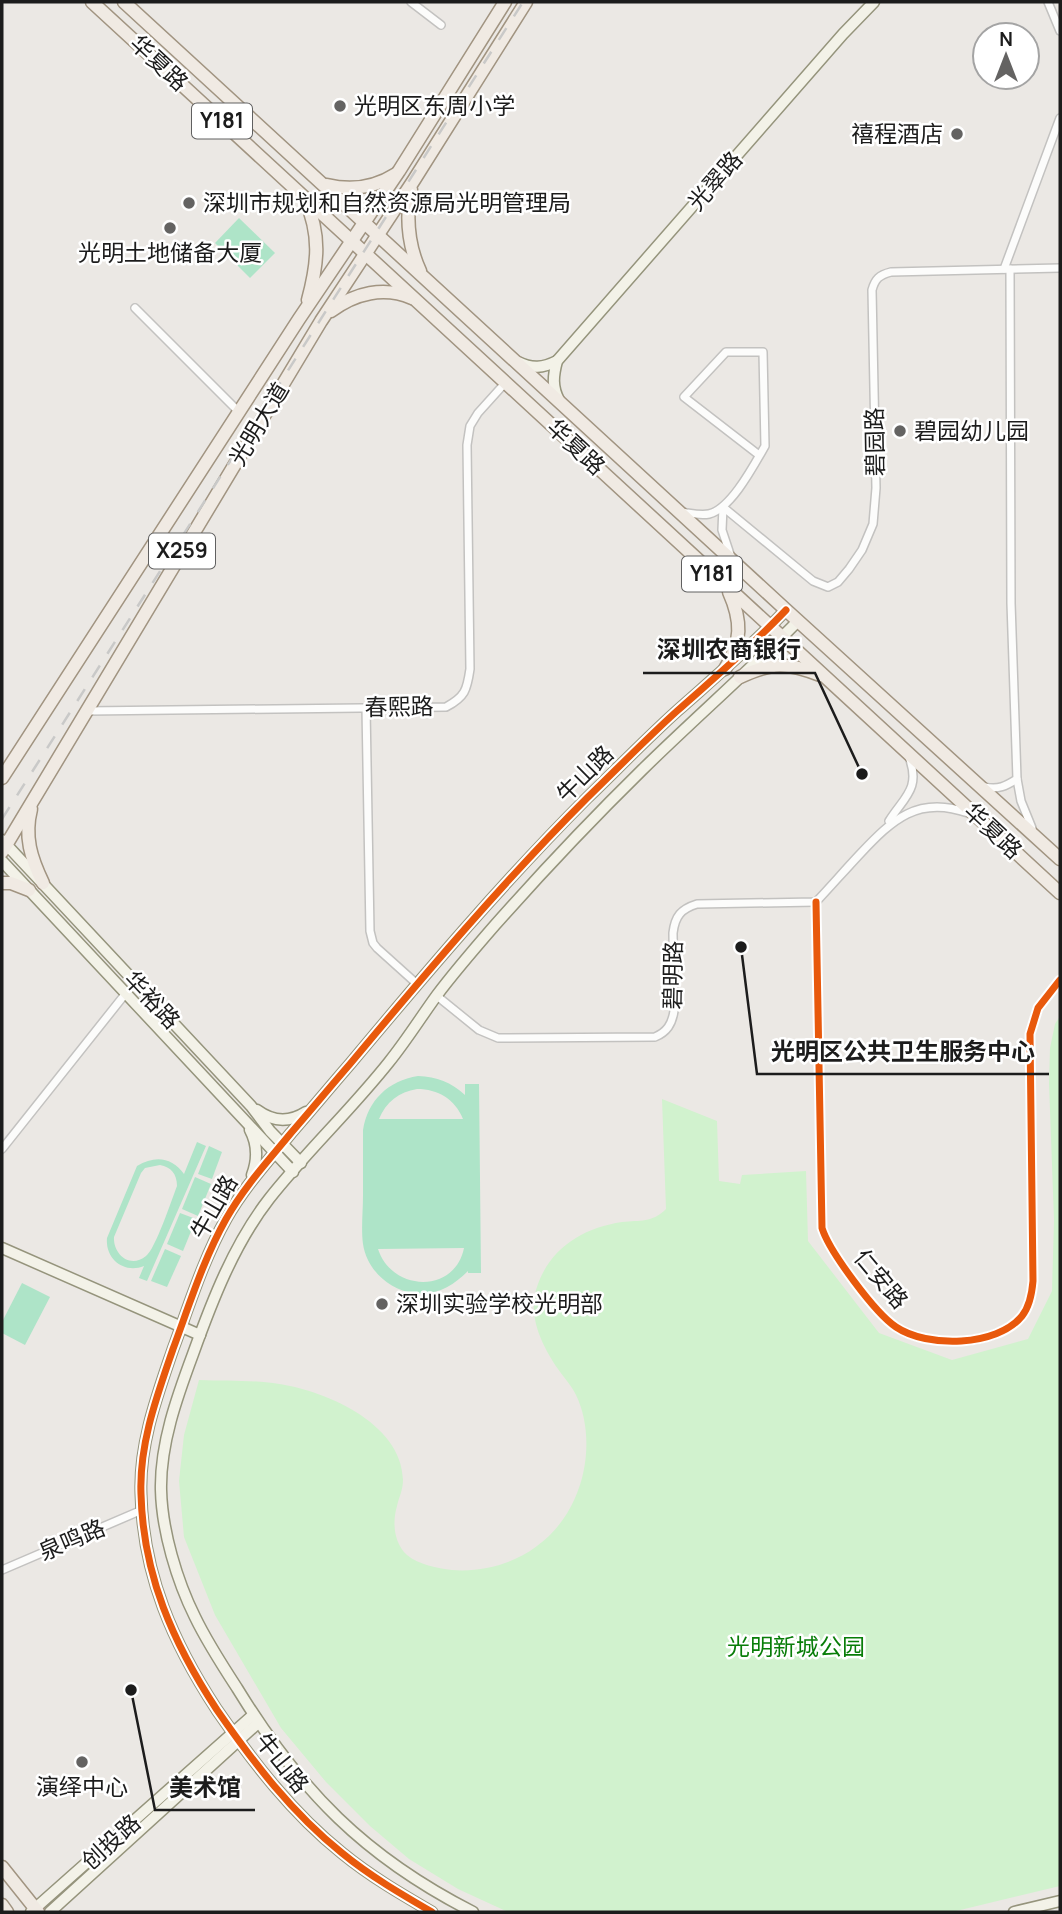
<svg xmlns="http://www.w3.org/2000/svg" width="1062" height="1914" font-family="Manrope,'Noto Sans SC',sans-serif">
  <style>
    .park { fill: #d1f2ce }
    .pitch { fill: #aee4c8; fill-rule: evenodd }
    .lines { fill: none; stroke-linecap: round; stroke-linejoin: round }
    .street-casing { stroke: #c3c2c0; stroke-width: 10 }
    .secondary-casing { stroke: #95947c; stroke-width: 13 }
    .primary-casing { stroke: #a19481; stroke-width: 15 }
    .street { stroke: #fcfcfb; stroke-width: 7 }
    .secondary { stroke: #f3f2e8; stroke-width: 10 }
    .primary { stroke: #f0eae3; stroke-width: 12 }
    .rail { stroke: #c9c9c8; stroke-width: 2.5; stroke-dasharray: 14 14; stroke-linecap: butt }
    .cycleway-casing { stroke: #fff; stroke-width: 11 }
    .cycleway { stroke: #e8590c; stroke-width: 7 }
    .poi-dot { fill: #646362; stroke: #fff; stroke-width: 2.5 }
    .labels { text-anchor: middle; stroke-width: 5; stroke-linejoin: round; paint-order: stroke }
    .shield { fill: #fff; stroke: #606060; stroke-width: 2 }
    .shield-label { font-size: 21px; font-weight: bold; fill: #1c1c1c }
    .street-label { font-size: 23px; fill: #1c1c1c; stroke: #fff }
    .poi-label { font-size: 23px; fill: #1c1c1c; stroke: #fff; text-anchor: start }
    .park-label { font-size: 23px; fill: #087d08; stroke: #fff }
    .leader { fill: none; stroke: #1c1c1c; stroke-width: 2.5 }
    .callout-dot { fill: #1c1c1c; stroke: #fff; stroke-width: 2.5 }
    .callout-label { font-size: 24px; text-anchor: middle; font-weight: bold; fill: #1c1c1c; stroke: #fff; stroke-width: 5; stroke-linejoin: round; paint-order: stroke }
  </style>
  <rect width="100%" height="100%" fill="#ebe8e4"/>
  <path class="park" d="M1060 1016V1886L952 1912H508L458 1889 409 1859 370 1826 326 1782 281 1728 215 1615 184 1537 179 1481 184 1435 199 1380C224 1381 249 1380 273 1383 322 1389 402 1422 403 1480 403 1490 399 1497 397 1506 392 1523 394 1543 407 1555 419 1565 437 1568 452 1570 504 1574 554 1547 575 1498 589 1467 591 1426 576 1395 572 1386 564 1378 558 1369 543 1347 528 1318 536 1290 548 1249 582 1228 622 1222 640 1220 652 1223 666 1209L662 1099 717 1121 719 1181 740 1184 742 1175 806 1171 808 1241 879 1333 952 1360 1028 1339 1052 1291 1054 1220 1049 1083 1050 1048 1055 1024Z"/>
  <g class="pitch">
    <path d="M239 218 275 253 250 278 215 243Z"/>
    <path d="M418 1076C437 1077 451 1082 465 1095V1084H479L481 1273H468V1271C453 1286 436 1296 414 1293 389 1290 367 1270 363 1244 361 1229 363 1211 363 1195 363 1174 363 1152 363 1130 368 1100 388 1081 418 1076ZM417 1089C438 1089 455 1099 463 1119H379C386 1102 399 1092 417 1089ZM464 1248C455 1294 392 1292 378 1249Z"/>
    <path d="M197 1142 206 1146 147 1281 139 1278 144 1266C124 1274 105 1259 107 1238L137 1166C155 1155 172 1157 184 1174ZM160 1165C171 1167 177 1174 177 1186 172 1199 155 1250 146 1256 130 1269 113 1254 114 1237L141 1173 145 1168Z"/>
    <path d="M209 1146 222 1152 212 1179 198 1174Z"/>
    <path d="M195 1177 211 1184 198 1216 182 1209Z"/>
    <path d="M180 1213 196 1219 183 1251 167 1244Z"/>
    <path d="M165 1249 181 1256 167 1287 151 1281Z"/>
    <path d="M22 1283 50 1297 25 1345 2 1333V1322Z"/>
  </g>
  <g class="lines">
    <g class="street-casing">
      <g id="street">
        <path d="M411 2 441 25"/>
        <path d="M1048 2 1060 31"/>
        <path d="M1004 269 1060 118"/>
        <path d="M135 308 239 412"/>
        <path d="M723 507 813 581 828 587 838 582 849 569 862 550 873 524 876 488 872 290C875 279 879 275 891 272L1060 268"/>
        <path d="M723 507 722 530 730 554"/>
        <path d="M681 512C690 513 700 516 709 514 731 509 754 465 765 446L763 352H726L684 397 759 455"/>
        <path d="M366 708 370 931 373 943 377 948 417 984"/>
        <path d="M87 711 446 707C465 697 467 690 470 669L467 445 470 426 478 413 506 382"/>
        <path d="M1017 779 1021 801 1032 828"/>
        <path d="M985 787C998 790 1006 786 1017 779L1011 603 1010 269"/>
        <path d="M889 821C904 797 921 789 909 757"/>
        <path d="M816 902 822 1228C829 1251 875 1313 896 1327 927 1348 997 1347 1022 1316 1030 1306 1032 1293 1033 1281L1030 1034 1038 1008 1060 980"/>
        <path d="M437 996 479 1030 498 1038 655 1037C667 1032 672 1024 674 1011L673 933C675 916 681 909 697 904L816 902C831 886 845 870 860 854 892 820 918 795 968 813"/>
        <path d="M2 1149 126 993"/>
        <path d="M2 1570 142 1510"/>
      </g>
    </g>
    <g class="secondary-casing">
      <g id="secondary">
        <path d="M518 362C532 369 543 368 557 361"/>
        <path d="M559 400C552 387 553 376 557 361L843 34 874 2"/>
        <path d="M2 840 251 1106 270 1131 301 1163"/>
        <path d="M2 861 293 1172"/>
        <path d="M257 1110C273 1122 289 1123 306 1112"/>
        <path d="M250 1130C258 1145 258 1159 252 1175"/>
        <path d="M2 1248 200 1335"/>
        <path d="M31 1912 253 1715"/>
        <path d="M50 1912 258 1723"/>
        <path d="M432 1912C401 1894 370 1876 342 1853 292 1813 253 1762 217 1710 173 1643 143 1575 141 1494 139 1444 157 1396 173 1349 189 1306 203 1260 226 1219 244 1187 268 1161 291 1133 311 1110 330 1087 350 1064 426 973 503 882 587 798 617 769 646 739 677 711 714 678 752 646 786 610"/>
        <path d="M473 1912C365 1857 300 1791 237 1688 222 1665 207 1642 195 1617 177 1581 162 1531 161 1490 160 1444 177 1397 193 1354 212 1301 234 1244 269 1199 306 1152 351 1110 389 1062 406 1041 421 1017 437 995 455 971 475 948 495 925 542 872 592 819 643 769 694 719 748 672 798 621"/>
        <path d="M1014 1912 1060 1901"/>
      </g>
    </g>
    <g class="primary-casing">
      <g id="primary">
        <path d="M92 2 1060 893"/>
        <path d="M124 2 786 610 1060 859"/>
        <path d="M327 185C352 191 374 188 396 174"/>
        <path d="M411 190C406 217 408 245 420 271"/>
        <path d="M305 199C321 235 318 263 308 300"/>
        <path d="M331 311C355 293 384 286 412 298"/>
        <path d="M725 669C742 642 742 621 729 592"/>
        <path d="M740 677C772 662 787 662 820 675"/>
        <path d="M2 778 299 319 399 171 505 2"/>
        <path d="M31 809C24 837 31 858 43 883"/>
        <path d="M2 852 321 321 414 180 526 2"/>
        <path d="M2 883H11L29 890"/>
        <path d="M2 1867 38 1912"/>
        <path d="M2 1905 7 1912"/>
      </g>
    </g>
    <use href="#street" class="street"/>
    <use href="#secondary" class="secondary"/>
    <use href="#primary" class="primary"/>
    <path class="rail" d="M2 819 523 2"/>
    <g class="cycleway-casing">
      <g id="cycleway">
        <path d="M816 902 822 1228C829 1251 875 1313 896 1327 927 1348 997 1347 1022 1316 1030 1306 1032 1293 1033 1281L1030 1034 1038 1008 1060 980"/>
        <path d="M432 1912C401 1894 370 1876 342 1853 292 1813 253 1762 217 1710 173 1643 143 1575 141 1494 139 1444 157 1396 173 1349 189 1306 203 1260 226 1219 244 1187 268 1161 291 1133 311 1110 330 1087 350 1064 426 973 503 882 587 798 617 769 646 739 677 711 714 678 752 646 786 610"/>
      </g>
    </g>
    <use href="#cycleway" class="cycleway"/>
  </g>
  <g class="poi-dot">
    <circle cx="340" cy="106" r="7"/>
    <circle cx="957" cy="134" r="7"/>
    <circle cx="189" cy="203" r="7"/>
    <circle cx="170" cy="228" r="7"/>
    <circle cx="900" cy="431" r="7"/>
    <circle cx="382" cy="1304" r="7"/>
    <circle cx="82" cy="1762" r="7"/>
  </g>
  <g class="labels">
    <g class="shield">
      <rect x="192" y="103.5" width="60" height="35" rx="5"/>
      <rect x="149" y="533.5" width="66" height="35" rx="5"/>
      <rect x="682" y="556.5" width="60" height="35" rx="5"/>
    </g>
    <g class="shield-label">
      <text x="222" y="128">Y181</text>
      <text x="182" y="558">X259</text>
      <text x="712" y="581">Y181</text>
    </g>
    <g class="street-label">
      <text transform="translate(159 63) rotate(43)" y="8">华夏路</text>
      <text transform="translate(715 181) rotate(-49)" y="8">光翠路</text>
      <text transform="translate(259 424) rotate(-59)" y="8">光明大道</text>
      <text transform="translate(875 442) rotate(-91)" y="8">碧园路</text>
      <text transform="translate(576 447) rotate(43)" y="8">华夏路</text>
      <text transform="translate(399 707) rotate(-1)" y="8">春熙路</text>
      <text transform="translate(585 774) rotate(-45)" y="8">牛山路</text>
      <text transform="translate(993 831) rotate(43)" y="8">华夏路</text>
      <text transform="translate(673 975) rotate(-89)" y="8">碧明路</text>
      <text transform="translate(152 1000) rotate(47)" y="8">华裕路</text>
      <text transform="translate(214 1207) rotate(-60)" y="8">牛山路</text>
      <text transform="translate(881 1279) rotate(50)" y="8">仁安路</text>
      <text transform="translate(72 1540) rotate(-23)" y="8">泉鸣路</text>
      <text transform="translate(282 1763) rotate(51)" y="8">牛山路</text>
      <text transform="translate(111 1842) rotate(-42)" y="8">创投路</text>
    </g>
    <g class="poi-label">
      <text x="354" y="114">光明区东周小学</text>
      <text x="943" y="142" text-anchor="end">禧程酒店</text>
      <text x="203" y="211">深圳市规划和自然资源局光明管理局</text>
      <text x="170" y="261" text-anchor="middle">光明土地储备大厦</text>
      <text x="914" y="439">碧园幼儿园</text>
      <text x="396" y="1312">深圳实验学校光明部</text>
      <text x="82" y="1795" text-anchor="middle">演绎中心</text>
    </g>
    <g class="park-label">
      <text x="796" y="1655">光明新城公园</text>
    </g>
  </g>
  <path class="leader" d="M862 774L815 673H643M741 947L757 1074H1049M131 1690L155 1810H255"/>
  <g class="callout-dot">
    <circle cx="862" cy="774" r="7"/>
    <circle cx="741" cy="947" r="7"/>
    <circle cx="131" cy="1690" r="7"/>
  </g>
  <g class="callout-label">
    <text x="729" y="658">深圳农商银行</text>
    <text x="903" y="1060">光明区公共卫生服务中心</text>
    <text x="205" y="1796">美术馆</text>
  </g>
  <rect width="1062" height="1914" fill="none" stroke="#1c1c1c" stroke-width="7"/>
  <g transform="translate(1006 56)"><circle r="33" fill="#ffffff" stroke="#a4a4a4" stroke-width="2"/>
  <path d="M0-5L12 26L0 18L-12 26Z" fill="#646362"/>
  <text y="-10" font-size="19" font-weight="bold" text-anchor="middle" fill="#1c1c1c">N</text>
  </g>
</svg>
